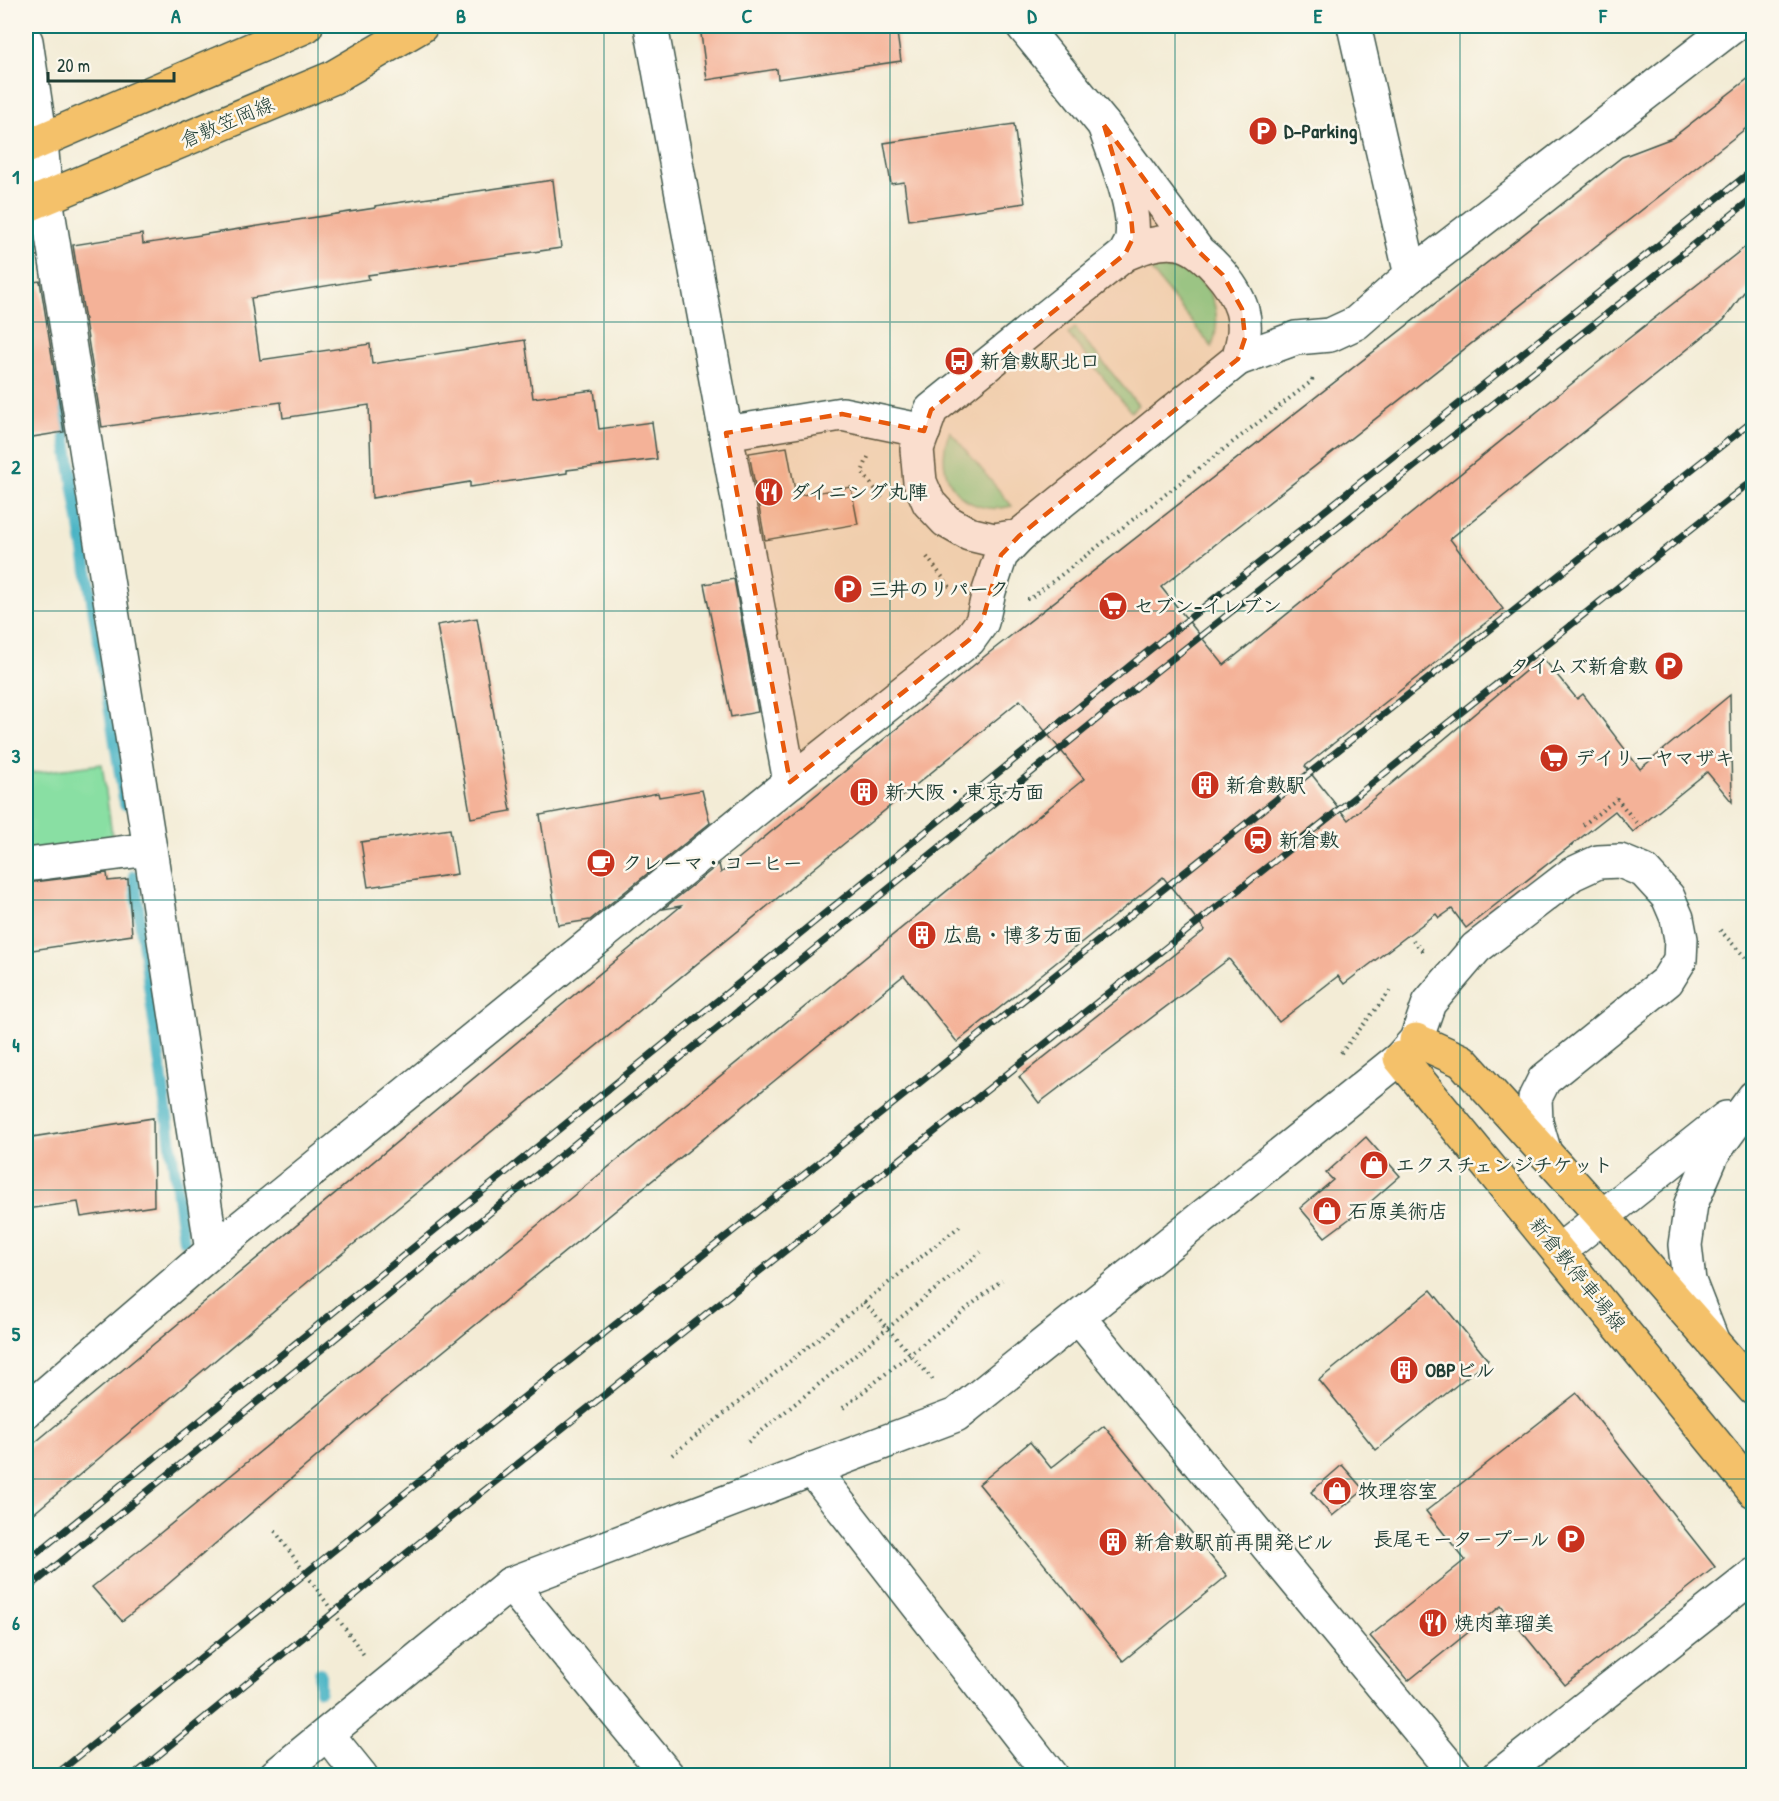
<svg xmlns="http://www.w3.org/2000/svg" width="1779" height="1801" font-family="'Patrick Hand','Klee One',sans-serif">
  <style>
    .green { fill: #89dfa3; stroke: #548e6c; stroke-width: 1.5 }
    .lines { fill: none; stroke-linecap: round; stroke-linejoin: round }
    .stream { stroke: #48b4c5; stroke-width: 12 }
    .building { fill: #f4b298 }
    .minor-casing { stroke: #3f574c; stroke-width: 36 }
    .major-casing { stroke: #3f574c; stroke-width: 36 }
    .path { stroke: #3f574c; stroke-width: 4; stroke-dasharray: 1.5 4.5; stroke-linecap: butt }
    .minor { stroke: #fff; stroke-width: 33 }
    .major { stroke: #f4c16a; stroke-width: 33 }
    .rail-casing { stroke: #1f3d34; stroke-width: 7 }
    .rail { stroke: #fbf7ec; stroke-width: 4.5; stroke-dasharray: 14; stroke-linecap: butt }
    .marked { fill: #e8590c; fill-opacity: 0.2; stroke: #e8590c; stroke-width: 4.5; stroke-dasharray: 12 8; stroke-linejoin: round }
    .grid { fill: none; stroke: #0f766e; stroke-width: 1.5; stroke-opacity: 0.55 }
    .labels { text-anchor: middle; stroke-width: 5; stroke-linejoin: round; paint-order: stroke }
    .street-label { font-size: 20px; fill: #1f3d34; stroke: #fbf7ec }
    .poi-label { font-size: 20px; font-weight: bold; fill: #1f3d34; stroke: #fbf7ec; text-anchor: start }
    .neatline { fill: none; stroke: #0f766e; stroke-width: 2 }
    .grid-label { font-size: 20px; text-anchor: middle; font-weight: bold; fill: #0f766e }
  </style>
  <rect width="100%" height="100%" fill="#fbf7ec"/>
  <filter id="ink" filterUnits="userSpaceOnUse"><feTurbulence type="fractalNoise" baseFrequency=".0167" numOctaves="2"/><feDisplacementMap in="SourceGraphic" scale="12" xChannelSelector="R" yChannelSelector="G"/><feConvolveMatrix kernelMatrix="1 2 1 2 8 2 1 2 1" color-interpolation-filters="sRGB"/></filter>
  <filter id="wash" filterUnits="userSpaceOnUse"><feTurbulence type="fractalNoise" baseFrequency=".008" numOctaves="4" result="noise"/><feDisplacementMap in="SourceGraphic" scale="24" xChannelSelector="R" yChannelSelector="G"/><feGaussianBlur stdDeviation="1.35" result="paint"/><feColorMatrix in="noise" values="0 0 0 0 0 0 0 0 0 0 0 0 0 0 0 0 0 1.4 0 .05"/><feComposite in="paint" operator="in"/></filter>
  <g filter="url(#wash)">
    <rect width="100%" height="100%" fill="#f3ecd6"/>
    <g class="green">
      <path d="M1149 268C1160 269 1171 268 1181 271 1216 281 1222 317 1212 347Z"/>
      <path d="M1075 328 1138 405 1131 412 1068 334Z"/>
      <path d="M950 431 1012 506C963 519 930 476 950 431Z"/>
      <path d="M102 764 113 842 26 854V774Z"/>
    </g>
    <g class="lines">
      <g class="stream">
        <path d="M26 382 56 378 125 804"/>
        <path d="M134 876 184 1240"/>
        <path d="M320 1673V1690"/>
      </g>
    </g>
    <g id="blocks">
      <g class="building">
        <path d="M700 26H896L901 61 778 79 777 69 707 80Z"/>
        <path d="M1754 74V122L1161 587 1224 665 1596 364 1754 240V284L1744 292 1724 320 1450 539 1503 609 1305 766 1348 820 1542 657 1577 699 1583 694 1640 769 1730 695 1732 802 1707 772 1633 832 1615 811 1466 928 1452 909 1439 918 1436 914 1344 984 1338 976 1279 1022 1229 959 1039 1103 1019 1077 1205 930 1163 877 957 1042 904 975 370 1411 167 1585 122 1621 92 1587 148 1543 1084 779 1020 700 322 1270 26 1520V1450L681 906 663 909 719 864 721 873 985 656 1622 157 1672 138Z"/>
        <path d="M1014 124 1025 203 909 220 904 182 891 184 884 143Z"/>
        <path d="M553 180 561 248 368 275 369 279 251 298 260 360 370 344 372 364 525 340 533 398 594 390 599 429 652 422 657 459 567 470V473L470 487V482L372 498 369 405 283 418 281 402 102 427 73 245 142 234 143 244 375 208V206Z"/>
        <path d="M40 281 64 432 26 438V283Z"/>
        <path d="M787 447 796 496 851 487 858 524 765 540 749 453Z"/>
        <path d="M734 579 758 712 731 717 704 584Z"/>
        <path d="M477 618 511 811 471 818 437 625Z"/>
        <path d="M702 790 710 823 590 920 558 925 540 815 658 793 659 797Z"/>
        <path d="M450 829 457 874 368 887 361 842Z"/>
        <path d="M107 873 108 881 128 879 132 935 26 951V883Z"/>
        <path d="M153 1118 154 1206 81 1217 78 1202 26 1209V1138Z"/>
        <path d="M1366 1137 1400 1176 1360 1211 1325 1237 1300 1208 1333 1180 1326 1173Z"/>
        <path d="M1431 1290 1488 1360 1376 1450 1319 1380Z"/>
        <path d="M1577 1393 1715 1567 1565 1685 1501 1606 1408 1681 1370 1636 1465 1560 1426 1511Z"/>
        <path d="M1104 1426 1227 1576 1123 1661 979 1484 1030 1442 1051 1468Z"/>
        <path d="M1342 1465 1364 1490 1332 1516 1311 1492Z"/>
      </g>
    </g>
  </g>
  <g filter="url(#ink)">
    <use href="#blocks" fill-opacity="0" stroke="#3f574c" stroke-width="1.5"/>
    <g class="lines">
      <g class="minor-casing">
        <g id="minor">
          <path d="M651 26 790 782"/>
          <path d="M1023 26 1104 125"/>
          <path d="M1354 26 1411 275"/>
          <path d="M26 41 41 141 46 198 150 849 212 1251"/>
          <path d="M1125 254C1142 247 1158 240 1178 243 1203 247 1235 286 1242 310 1247 327 1243 343 1238 359L1019 536 994 540 969 534 946 521 929 503 920 482 917 449 931 410 1125 254C1127 249 1132 243 1132 237 1136 206 1114 155 1104 125L1197 250"/>
          <path d="M1238 359 1296 338 1330 335 1356 323 1411 275 1733 26"/>
          <path d="M726 433 842 414 924 431"/>
          <path d="M26 865 150 849"/>
          <path d="M1559 1251 1726 1118"/>
          <path d="M1079 1318 1457 1776"/>
          <path d="M1712 1340 1689 1281 1685 1245 1691 1204 1713 1153 1754 1097"/>
          <path d="M26 1411 212 1251 790 782 969 640 982 622 989 591 1001 555 1019 536"/>
          <path d="M812 1469 1051 1776"/>
          <path d="M510 1584 668 1776"/>
          <path d="M327 1734 361 1776"/>
          <path d="M275 1776 510 1584 956 1415 1400 1058 1416 1040 1429 1003 1476 948 1572 874 1598 862 1620 861 1644 871 1668 897 1677 918 1681 939 1680 960 1667 981 1544 1080 1535 1098 1536 1122 1545 1153"/>
          <path d="M1499 1776 1754 1575"/>
        </g>
      </g>
      <g class="major-casing">
        <g id="major">
          <path d="M26 147 306 26"/>
          <path d="M26 206 332 78 421 26"/>
          <path d="M1416 1040 1462 1061 1602 1216 1754 1389"/>
          <path d="M1400 1058 1754 1491"/>
        </g>
      </g>
      <g class="path">
        <path d="M868 457 862 472 882 498"/>
        <path d="M927 557 950 587"/>
        <path d="M1027 599H1030L1312 381 1313 376"/>
        <path d="M1583 825 1617 799 1640 827"/>
        <path d="M1720 930 1754 967"/>
        <path d="M1413 940 1422 950 1423 949"/>
        <path d="M1341 1053 1390 991"/>
        <path d="M864 1302 935 1382"/>
        <path d="M843 1408 1002 1280"/>
        <path d="M748 1442 981 1252"/>
        <path d="M672 1455 960 1226"/>
        <path d="M275 1531 364 1655"/>
      </g>
      <use href="#minor" class="minor"/>
      <use href="#major" class="major"/>
      <g class="rail-casing">
        <g id="rail">
          <path d="M26 1562 1132 664 1754 169"/>
          <path d="M26 1590 1144 681 1754 197"/>
          <path d="M54 1776 534 1389 1754 420"/>
          <path d="M133 1776 446 1521 1754 479"/>
        </g>
      </g>
      <use href="#rail" class="rail"/>
    </g>
  </g>
  <path class="marked" d="M1104 125 1197 250 1223 275 1242 309 1245 338 1238 359 1019 536 1001 555 982 622 969 640 790 782 726 433 842 414 924 431 931 410 1125 254 1133 238 1131 216Z"/>
  <path class="grid" d="M318 26V1776M604 26V1776M890 26V1776M1175 26V1776M1460 26V1776M26 322H1754M26 611H1754M26 900H1754M26 1190H1754M26 1479H1754"/>
  <defs>
    <g id="parking-disc" transform="scale(1.5)"><circle r="9.5" fill="#c8321e" stroke="#fbf7ec"/><path d="M-3.5-5.5H1a3.5 3.5 0 0 1 0 7H-1V5.5H-3.5ZM-1-3.4V-.6H.8a1.4 1.4 0 0 0 0-2.8Z" fill="#fff"/></g>
    <g id="bus-disc" transform="scale(1.5)"><circle r="9.5" fill="#c8321e" stroke="#fbf7ec"/><path d="M-5-6H5V4H4V6H2V4H-2V6H-4V4H-5ZM-3.5-4V0h7V-4ZM-3.5 1.2v1.5H-2V1.2ZM2 1.2v1.5H3.5V1.2Z" fill="#fff"/></g>
    <g id="restaurant-disc" transform="scale(1.5)"><circle r="9.5" fill="#c8321e" stroke="#fbf7ec"/><path d="M-5-6h1v4h1v-4h1v4h1v-4h1v5L-1.5 .5V6h-2V.5L-5-1ZM5-6V6H3V1.5H1.5Q1.5-4 5-6Z" fill="#fff"/></g>
    <g id="supermarket-disc" transform="scale(1.5)"><circle r="9.5" fill="#c8321e" stroke="#fbf7ec"/><path d="M-6-5.5h2.5l.6 2H6L4.5 2H-2.5L-4.4-4H-6ZM-1.5 3.2a1.3 1.3 0 1 0 .1 0ZM3 3.2a1.3 1.3 0 1 0 .1 0Z" fill="#fff"/></g>
    <g id="building-disc" transform="scale(1.5)"><circle r="9.5" fill="#c8321e" stroke="#fbf7ec"/><path d="M-4-6H4V6H1V3H-1V6H-4ZM-2.5-4.3h1.7v1.8h-1.7ZM.8-4.3h1.7v1.8H.8ZM-2.5-1h1.7V.8h-1.7ZM.8-1h1.7V.8H.8Z" fill="#fff"/></g>
    <g id="station-disc" transform="scale(1.5)"><circle r="9.5" fill="#c8321e" stroke="#fbf7ec"/><path d="M-3-6H3Q5-6 5-4V2Q5 4 3 4L4.5 6H3L1.5 4h-3L-3 6H-4.5L-3 4Q-5 4-5 2V-4Q-5-6-3-6ZM-3.5-4v3h7v-3ZM-3.5 1v1.5H-2V1ZM2 1v1.5H3.5V1Z" fill="#fff"/></g>
    <g id="cafe-disc" transform="scale(1.5)"><circle r="9.5" fill="#c8321e" stroke="#fbf7ec"/><path d="M-5.5-4.5H6V0H3Q3 3.5 0 3.5H-2.5Q-5.5 3.5-5.5 0ZM3-3.2v2h1.7v-2ZM-6 4.5H4V6H-6Z" fill="#fff"/></g>
    <g id="shop-disc" transform="scale(1.5)"><circle r="9.5" fill="#c8321e" stroke="#fbf7ec"/><path d="M-5-2.5h2.3a2.7 3.5 0 0 1 5.4 0H5L5.5 6h-11ZM-1.5-2.5h3a1.5 2.3 0 0 0-3 0Z" fill="#fff"/></g>
  </defs>
  <g fill-rule="evenodd">
    <use href="#parking-disc" x="1263" y="131"/>
    <use href="#bus-disc" x="959" y="361"/>
    <use href="#restaurant-disc" x="769" y="492"/>
    <use href="#parking-disc" x="848" y="589"/>
    <use href="#supermarket-disc" x="1113" y="606"/>
    <use href="#parking-disc" x="1669" y="666"/>
    <use href="#supermarket-disc" x="1554" y="758"/>
    <use href="#building-disc" x="1205" y="785"/>
    <use href="#building-disc" x="864" y="792"/>
    <use href="#station-disc" x="1258" y="840"/>
    <use href="#cafe-disc" x="601" y="863"/>
    <use href="#building-disc" x="922" y="935"/>
    <use href="#shop-disc" x="1374" y="1165"/>
    <use href="#shop-disc" x="1327" y="1211"/>
    <use href="#building-disc" x="1404" y="1370"/>
    <use href="#shop-disc" x="1337" y="1491"/>
    <use href="#parking-disc" x="1571" y="1539"/>
    <use href="#building-disc" x="1113" y="1542"/>
    <use href="#restaurant-disc" x="1433" y="1623"/>
  </g>
  <g class="labels">
    <g class="street-label">
      <text transform="translate(227 122) rotate(-23)" y="7">倉敷笠岡線</text>
      <text transform="translate(1578 1274) rotate(51)" y="7">新倉敷停車場線</text>
    </g>
    <g class="poi-label">
      <text x="1284" y="138">D-Parking</text>
      <text x="980" y="368">新倉敷駅北口</text>
      <text x="790" y="499">ダイニング丸陣</text>
      <text x="869" y="596">三井のリパーク</text>
      <text x="1134" y="613">セブン-イレブン</text>
      <text x="1648" y="673" text-anchor="end">タイムズ新倉敷</text>
      <text x="1575" y="765">デイリーヤマザキ</text>
      <text x="1226" y="792">新倉敷駅</text>
      <text x="885" y="799">新大阪・東京方面</text>
      <text x="1279" y="847">新倉敷</text>
      <text x="622" y="870">クレーマ・コーヒー</text>
      <text x="943" y="942">広島・博多方面</text>
      <text x="1395" y="1172">エクスチェンジチケット</text>
      <text x="1348" y="1218">石原美術店</text>
      <text x="1425" y="1377">OBPビル</text>
      <text x="1358" y="1498">牧理容室</text>
      <text x="1550" y="1546" text-anchor="end">長尾モータープール</text>
      <text x="1134" y="1549">新倉敷駅前再開発ビル</text>
      <text x="1454" y="1630">焼肉華瑠美</text>
    </g>
  </g>
  <rect width="1779" height="1801" fill="none" stroke="#fbf7ec" stroke-width="66"/>
  <path d="M48 72v9h126v-9" fill="none" stroke="#1f3d34" stroke-width="3"/>
  <text x="57" y="72" font-size="18" fill="#1f3d34" stroke="#fbf7ec" stroke-width="4.5" paint-order="stroke">20 m</text>
  <rect x="33" y="33" width="1713" height="1735" class="neatline"/>
  <g class="grid-label">
    <text x="176" y="23">A</text>
    <text x="461" y="23">B</text>
    <text x="747" y="23">C</text>
    <text x="1032" y="23">D</text>
    <text x="1318" y="23">E</text>
    <text x="1603" y="23">F</text>
    <text x="16" y="184">1</text>
    <text x="16" y="474">2</text>
    <text x="16" y="763">3</text>
    <text x="16" y="1052">4</text>
    <text x="16" y="1341">5</text>
    <text x="16" y="1630">6</text>
  </g>
</svg>
